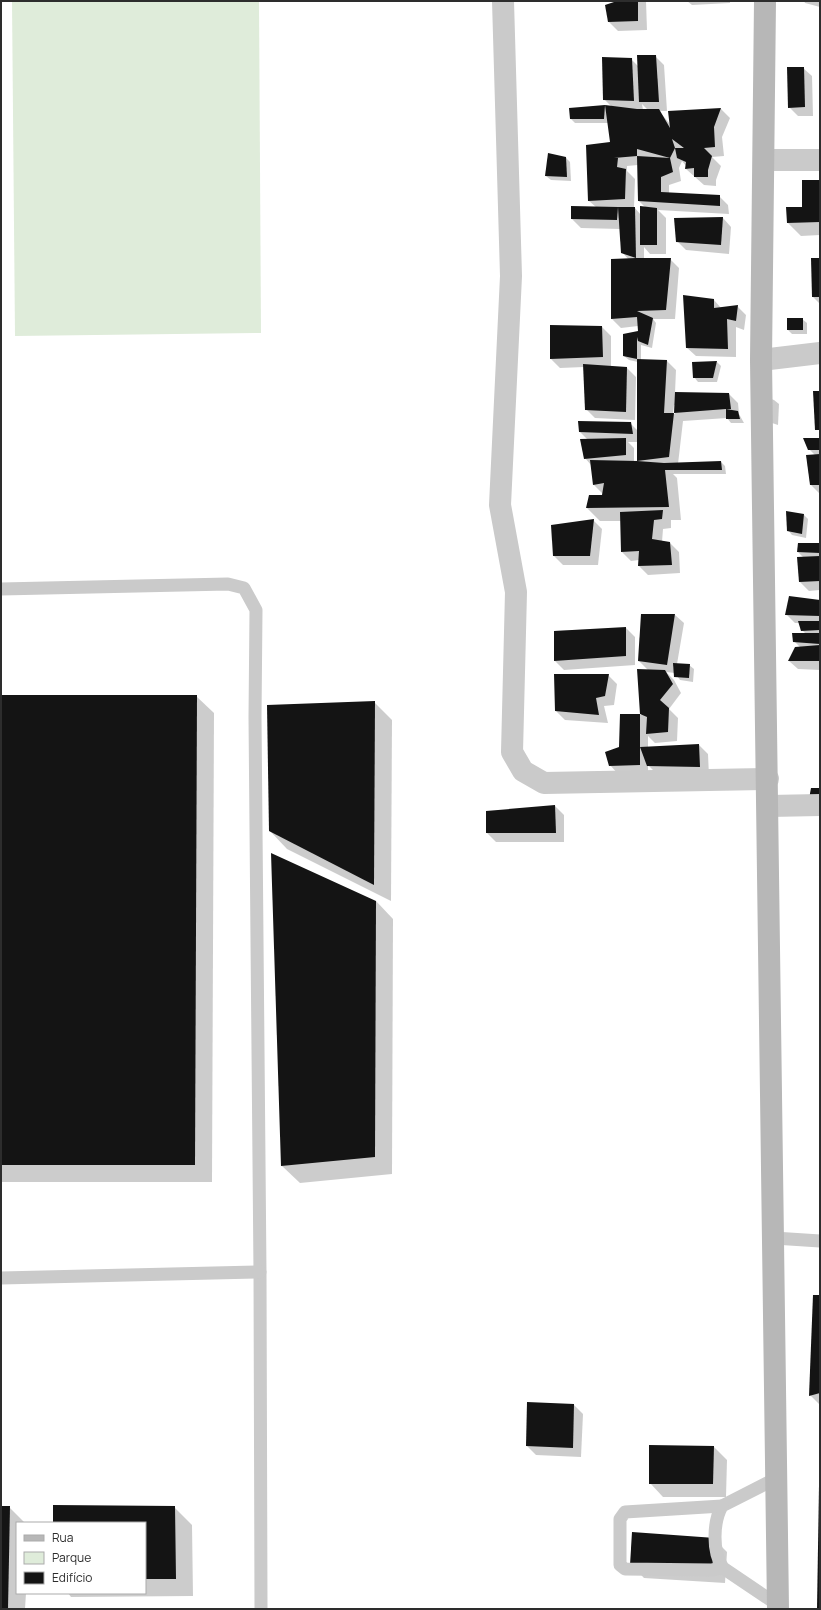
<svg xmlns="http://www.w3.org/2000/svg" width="821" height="1610" font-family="Manrope,sans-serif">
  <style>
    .green { fill: #dfecda }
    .shadow { fill: #0003; fill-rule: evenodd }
    .building { fill: #141414 }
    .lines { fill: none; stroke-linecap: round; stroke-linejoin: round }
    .lane { stroke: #cacaca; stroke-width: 13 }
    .street { stroke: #cacaca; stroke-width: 22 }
    .secondary { stroke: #b7b7b7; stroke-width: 22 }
  </style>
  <rect width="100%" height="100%" fill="#fff"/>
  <path class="green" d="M12 1H259L261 333 15 336Z"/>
  <g class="shadow">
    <path d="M620 1H646L647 30 618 31 609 22Z"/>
    <path d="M687 1H730V3L692 5Z"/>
    <path d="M804 1H820V7L805 3Z"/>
    <path d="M655 56 664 65 667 111H659L670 124 669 112 721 109 730 118 722 137 724 156 712 157 721 166 716 180V186L704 185 686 169V166L682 161 679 168 681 181 669 185V193L719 196 728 205 729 214 658 210 666 218V254H650L644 247V259H670L679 268 675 319H653L656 323 652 348 641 345V360L667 361 676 370 675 393 729 394 738 403 739 414 744 423H731L727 418 683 421 678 464 721 462 725 466 726 474H673L677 478 681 520H671V528L663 529 662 542 670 543 679 552 680 573 648 575 639 566V560L631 561 622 552 621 521H600L587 508 603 494 594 485 591 465 585 458 588 440 580 432 630 423 638 431V362L629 360 624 356 639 332 638 326 621 328 612 319 629 260 622 252 620 229 581 228 572 219 596 207 589 201 611 143 609 123H575L571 119 605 106H611L604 99 631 59 638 66ZM642 104 648 110H643ZM638 165 639 201 646 208 641 215 634 207 635 179 627 171V166ZM674 405H676L675 414H673ZM628 442H638V462H634V448Z"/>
    <path d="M803 68 812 76 813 116H798L789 107Z"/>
    <path d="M549 154 566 158 570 162 571 181 551 180 546 176Z"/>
    <path d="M820 181V235L801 236 788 223 803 208Z"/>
    <path d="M723 218 731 227 729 254 686 250 677 241Z"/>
    <path d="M820 259V304L813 297Z"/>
    <path d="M714 300 721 308 737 306 746 315 744 330 736 327V357L696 356 686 347Z"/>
    <path d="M802 319 807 323V334H792L788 330Z"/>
    <path d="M602 327 611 336V367L627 368 636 377 635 420 595 418 586 409 584 367 560 368 551 359Z"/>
    <path d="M717 362 721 366 717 382H698L694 377Z"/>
    <path d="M768 398 774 400 779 404 778 425 772 423Z"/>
    <path d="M820 439V494L811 485 816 456 809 449Z"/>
    <path d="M804 515 808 519 806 538 792 535 788 530Z"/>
    <path d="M593 520 602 529 598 565H563L554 556Z"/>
    <path d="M820 544V590L809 591 800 582 804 558 798 552Z"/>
    <path d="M820 601V670L798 669 789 661 800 647 794 641 806 634 802 630 800 623H795L786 614Z"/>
    <path d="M675 615 684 623 677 664 689 665 694 669 693 682 680 680 675 673 666 672 674 680 681 693 669 709 678 718 677 741 655 743 648 736V748L699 745 708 754 709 776 657 774 648 765V773L619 775 610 765 620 748 621 715H642L641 714 648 670 639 661Z"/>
    <path d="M626 628 635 637V665L564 670 555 661V631Z"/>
    <path d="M608 675 617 684 614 705 604 706 608 723 565 720 556 711Z"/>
    <path d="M1 696H196L214 713 212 1182H1Z"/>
    <path d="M374 702 392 720 391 901 287 849 270 831Z"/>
    <path d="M555 806 564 815V842H496L487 833Z"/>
    <path d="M376 901 393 919 392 1174 300 1183 282 1166Z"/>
    <path d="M820 1296V1404H819L810 1395Z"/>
    <path d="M528 1403 574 1405 583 1414 581 1457 536 1455 527 1446Z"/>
    <path d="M714 1447 727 1460 726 1497H663L650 1483Z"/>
    <path d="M820 1464V1609H818Z"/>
    <path d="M1 1507H9L25 1523H17V1593H26L25 1609H1Z"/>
    <path d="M174 1507 192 1525 193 1596 71 1597 68 1593H145V1523H54Z"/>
    <path d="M714 1539 727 1552 725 1583 644 1578 631 1564Z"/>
  </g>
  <g class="building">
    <path d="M617 1H638V21L608 22 605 5Z"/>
    <path d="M637 55H656L659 102H639Z"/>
    <path d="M602 57 632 58 634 101 603 100Z"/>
    <path d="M787 67H804L805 107 788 108Z"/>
    <path d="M605 105 604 119H570L569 108Z"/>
    <path d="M605 105 637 109H659L670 128 668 111 721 108 714 127 715 147 704 148 712 156 708 170V177H694V168L685 169 686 162 677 158 675 148H684L672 139 675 148 670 158 637 149V156L614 158H618L617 167 626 169 625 199 588 201 586 145 610 142Z"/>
    <path d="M548 153 566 157 567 177 545 176Z"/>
    <path d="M637 156 670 158 673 172 661 177V192L720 195V206L638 201Z"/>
    <path d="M802 180H820V222L787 223 786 207H802Z"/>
    <path d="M571 206 618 207 617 220 571 219Z"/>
    <path d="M640 206 657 208V245H640Z"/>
    <path d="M618 207H635L636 258 621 253Z"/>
    <path d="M723 217 721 245 676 242 674 218Z"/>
    <path d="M636 258H671L666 310 637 311 653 318 648 345 638 341 637 337V359L667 360 664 413H674L669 457 637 461V359L623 356V334L638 331 637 317 611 319V259Z"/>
    <path d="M811 258H820V297H812Z"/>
    <path d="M683 295 714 299V308L738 305 736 321 727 319 728 349 686 348Z"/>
    <rect x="787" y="318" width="16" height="12"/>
    <path d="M550 325 602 326 603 357 550 359Z"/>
    <path d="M717 361 713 378H693L692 362Z"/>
    <path d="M583 364 627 367 626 412 585 410Z"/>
    <path d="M813 391H820V430H815Z"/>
    <path d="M675 392 729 393 731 409H726L738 411 740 419H726V409L674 413Z"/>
    <path d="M578 421 631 422 633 434 579 432Z"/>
    <path d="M626 438V455L584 459 580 439Z"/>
    <path d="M803 438H820V450H808Z"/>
    <path d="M820 454V485H810L806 455Z"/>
    <path d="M590 460 637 461 664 463 721 461 722 470H665L669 507 586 508 589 495H602L604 483 593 485Z"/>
    <path d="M663 510 662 519 654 520 652 539 670 542 672 565 638 566 639 551 621 552 620 512Z"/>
    <path d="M786 511 804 514 802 534 787 531Z"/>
    <path d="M594 519 590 556H553L551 525Z"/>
    <path d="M798 543H820V553L797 552Z"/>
    <path d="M820 556V581L799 582 797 557Z"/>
    <path d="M789 596 820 600V616L785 615Z"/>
    <path d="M641 614H675L667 665 638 661Z"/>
    <path d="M798 621H820V630L801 631Z"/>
    <path d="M626 627V656L554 661V631Z"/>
    <path d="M792 633H820V644L793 642Z"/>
    <path d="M820 645V661H788L795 647Z"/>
    <path d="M673 663 690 664 689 678 674 677Z"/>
    <path d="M637 669 665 670 673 684 660 700 669 708 668 732 646 734 647 717 640 714Z"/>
    <path d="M554 674H609L605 696 596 698 599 715 555 711Z"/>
    <path d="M1 695H197L195 1165H1Z"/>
    <path d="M375 701 374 885 269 831 267 705Z"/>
    <path d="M620 714H640V747L699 744 700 767 647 766 640 747V765L609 766 605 752 619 747Z"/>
    <path d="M811 788H820V799H809Z"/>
    <path d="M555 805 556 833H486V811Z"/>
    <path d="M271 853 376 901 375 1157 281 1166Z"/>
    <path d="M813 1295H820V1393L809 1396Z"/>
    <path d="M527 1402 574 1404 573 1448 526 1446Z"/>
    <path d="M649 1445 714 1446 713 1484H649Z"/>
    <path d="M819 1486 820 1609H817Z"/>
    <path d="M53 1505 175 1506 176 1579H145V1523H53Z"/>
    <path d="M1 1506H10L8 1609H1Z"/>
    <path d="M632 1532 715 1538 712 1570 630 1565Z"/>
  </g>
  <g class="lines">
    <g class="lane">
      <path d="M1 589 228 584 244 588 256 610 255 717 260 1272 261 1609"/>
      <path d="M774 1238 820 1241"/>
      <path d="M1 1278 260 1272"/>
      <path d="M777 1478 722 1506C713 1522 712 1552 723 1568L778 1605"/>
      <path d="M722 1506 625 1512 620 1519V1565L625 1569 712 1570 723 1568"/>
    </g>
    <g class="street">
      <path d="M503 1 511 276 500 505 516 592 512 752 523 771 544 783 768 779"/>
      <path d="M765 160H820"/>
      <path d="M761 360 820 353"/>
      <path d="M769 806 820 805"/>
    </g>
    <path class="secondary" d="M765 1 761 360 778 1609"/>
  </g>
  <rect width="821" height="1610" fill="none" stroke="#2d2d2d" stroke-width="4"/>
  <rect x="16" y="1522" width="130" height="72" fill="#ffffff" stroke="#ababab"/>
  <rect x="24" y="1535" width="20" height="6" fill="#b7b7b7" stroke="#ababab"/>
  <text x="52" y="1542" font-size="12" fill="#2d2d2d">Rua</text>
  <rect x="24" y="1552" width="20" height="12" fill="#dfecda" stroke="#ababab"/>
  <text x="52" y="1562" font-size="12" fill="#2d2d2d">Parque</text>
  <rect x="24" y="1572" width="20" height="12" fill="#141414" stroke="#ababab"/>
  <text x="52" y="1582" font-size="12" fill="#2d2d2d">Edifício</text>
</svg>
